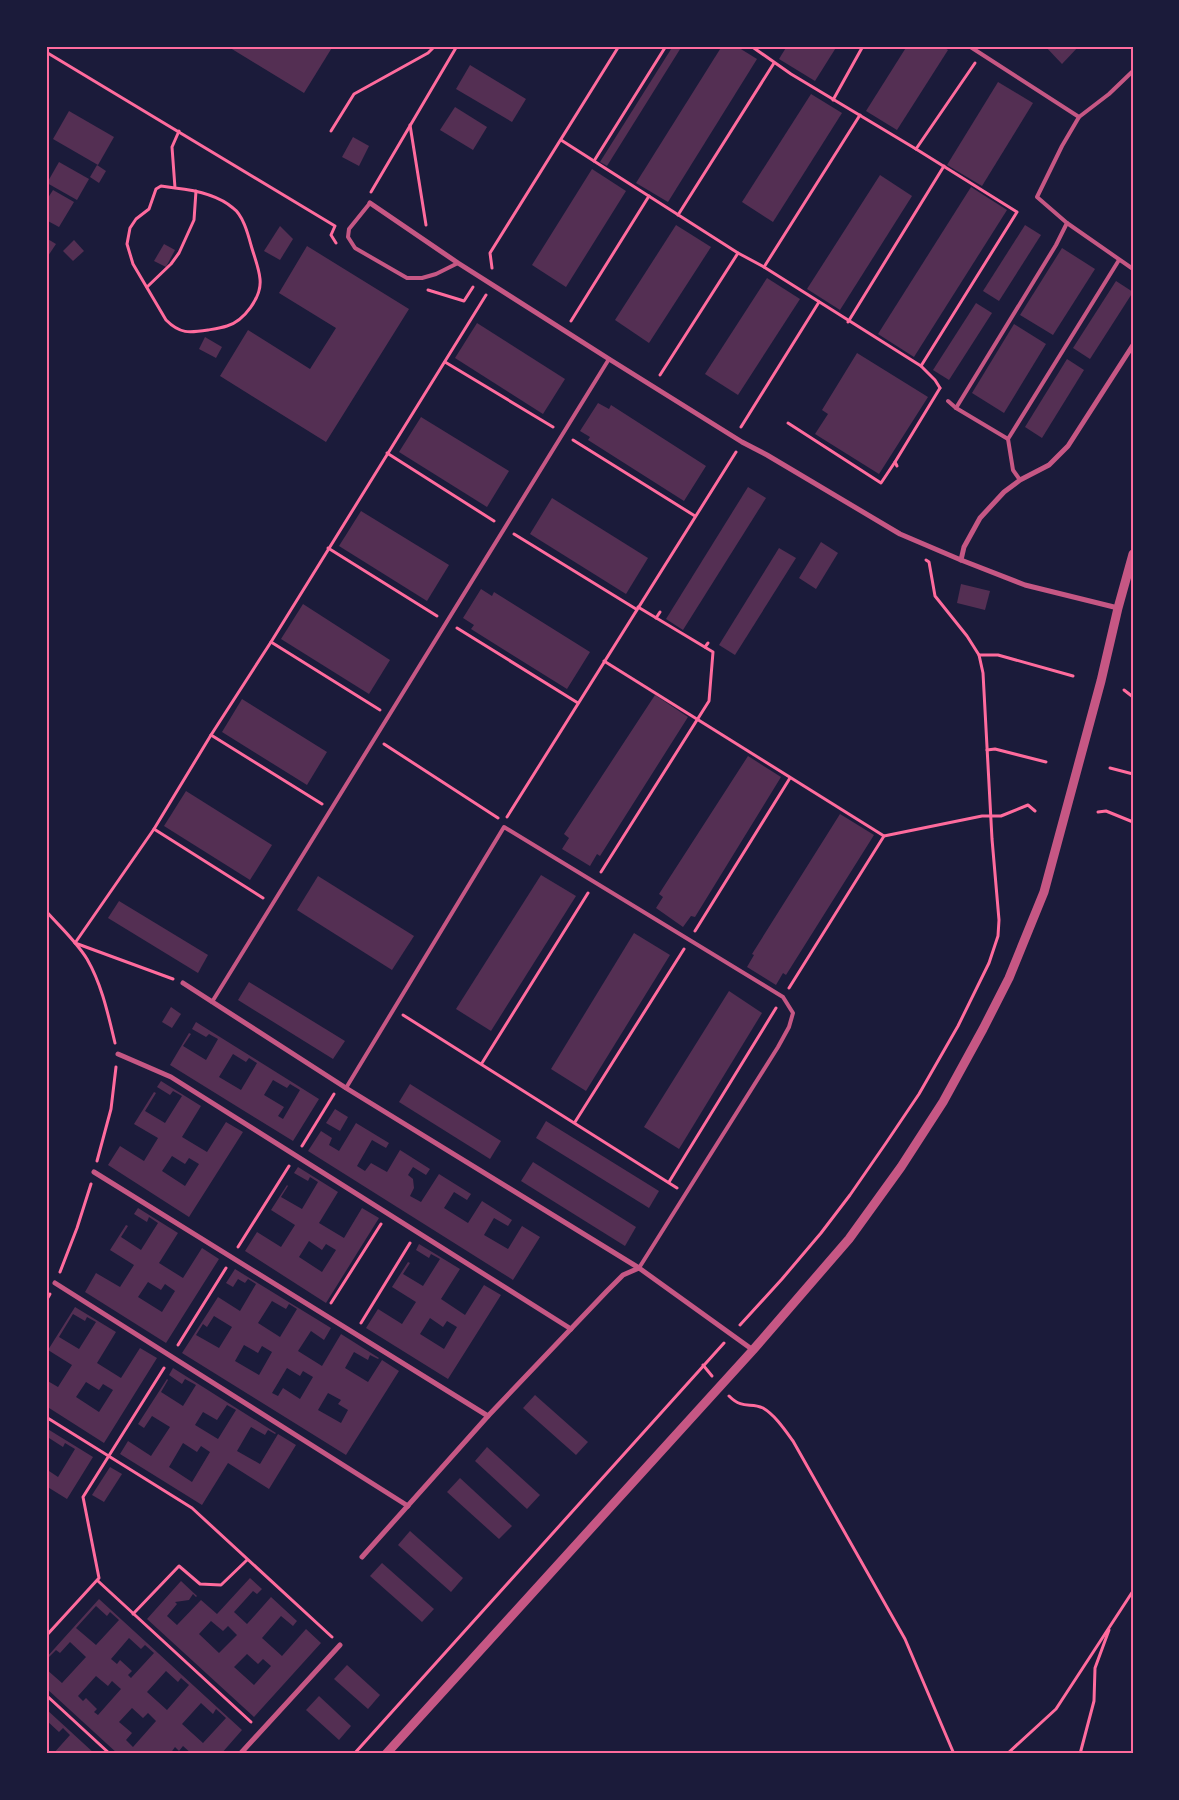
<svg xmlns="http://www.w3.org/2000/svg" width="1179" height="1800" font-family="Karla,sans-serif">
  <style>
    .building { fill: #542f53; fill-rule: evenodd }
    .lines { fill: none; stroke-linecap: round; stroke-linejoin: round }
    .path { stroke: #ff6b9d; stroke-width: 3 }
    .service { stroke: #c65784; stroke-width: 4 }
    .minor { stroke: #c65784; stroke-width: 5 }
    .tertiary { stroke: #c65784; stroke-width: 9 }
    .neatline { fill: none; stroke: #ff6b9d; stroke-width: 2 }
  </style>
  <rect width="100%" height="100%" fill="#1b1b3a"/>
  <g class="building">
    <path d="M227 46H333L304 93Z"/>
    <path d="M673 46H682L607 166 600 162Z"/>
    <path d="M722 46H736L757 59 668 202 636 183Z"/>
    <path d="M787 46H837L815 81 779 59Z"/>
    <path d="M907 46H942L948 50 897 130 866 111Z"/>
    <path d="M1045 46H1079L1062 64Z"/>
    <path d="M470 65 526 99 512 122 456 89Z"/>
    <path d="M998 82 1033 103 982 186 947 165Z"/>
    <path d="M811 94 842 113 773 222 742 202Z"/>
    <path d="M455 107 487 127 473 150 440 130Z"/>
    <path d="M69 111 114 137 98 165 53 139Z"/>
    <path d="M353 137 369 146 359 166 342 157Z"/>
    <path d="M59 162 89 179 77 200 47 183Z"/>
    <path d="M97 165 106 171 99 183 90 177Z"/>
    <path d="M592 169 626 191 566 287 532 265Z"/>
    <path d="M880 175 912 196 840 310 807 289Z"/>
    <path d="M971 187 1007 210 914 357 878 334Z"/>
    <path d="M53 190 74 202 59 227 46 220V201Z"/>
    <path d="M676 225 711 247 649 343 615 320Z"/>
    <path d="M1025 225 1041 235 999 301 983 291Z"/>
    <path d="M280 226 293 239 280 260 264 251Z"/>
    <path d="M46 238 56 244 46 259Z"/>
    <path d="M74 240 84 251 73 261 63 251Z"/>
    <path d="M164 244 175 250 166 267 154 261Z"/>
    <path d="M307 246 409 309 326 442 220 376 248 330 310 369 336 328 279 293Z"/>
    <path d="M1062 248 1095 269 1053 335 1020 315Z"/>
    <path d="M767 278 800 299 738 395 705 374Z"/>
    <path d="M1116 281 1133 292 1090 359 1073 348Z"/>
    <path d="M976 303 992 313 949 380 933 370Z"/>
    <path d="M477 323 565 379 543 414 455 358Z"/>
    <path d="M1014 324 1046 344 1004 413 972 393Z"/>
    <path d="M205 337 222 347 216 358 199 349Z"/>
    <path d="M857 353 928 397 879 474 815 434 828 414 822 410Z"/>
    <path d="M1067 359 1084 370 1042 438 1025 427Z"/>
    <path d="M598 403 609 409 611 405 706 466 684 501 588 440 590 437 580 431Z"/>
    <path d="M421 417 509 471 487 507 399 452Z"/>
    <path d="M748 487 766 498 683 630 666 619Z"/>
    <path d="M552 498 648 558 626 594 530 534Z"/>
    <path d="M361 511 449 565 427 601 339 546Z"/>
    <path d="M821 542 838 553 816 589 799 578Z"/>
    <path d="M779 548 796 558 735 655 719 645Z"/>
    <path d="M961 584 990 591 985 610 957 603Z"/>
    <path d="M481 589 492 596 494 592 590 652 567 689 471 629 474 625 463 618Z"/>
    <path d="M303 604 390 660 369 694 281 639Z"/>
    <path d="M655 695 688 717 600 856 597 854 590 866 562 849 569 838 564 834Z"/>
    <path d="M242 699 327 752 307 785 222 732Z"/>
    <path d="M748 756 781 777 695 917 691 916 683 927 656 908 663 897 659 894Z"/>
    <path d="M186 791 272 845 250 880 164 826Z"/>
    <path d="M840 814 874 835 786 975 783 973 776 985 747 967 754 955 752 954Z"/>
    <path d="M541 875 576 896 491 1031 456 1009Z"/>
    <path d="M318 876 414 936 392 970 297 910Z"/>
    <path d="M119 901 208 955 198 973 108 918Z"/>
    <path d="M634 933 670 955 586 1091 551 1069Z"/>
    <path d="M249 982 345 1041 333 1059 238 1000Z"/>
    <path d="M729 991 762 1013 679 1149 644 1127Z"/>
    <path d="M171 1007 181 1014 172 1028 162 1022Z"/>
    <path d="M196 1022 319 1099 293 1141 170 1065 189 1033 191 1034 183 1046 206 1060 218 1039 209 1034 206 1037 192 1029ZM233 1054 246 1062 249 1058 257 1063 241 1090 219 1077ZM273 1080 287 1088 290 1084 300 1090 283 1119 278 1116 284 1107 264 1095Z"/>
    <path d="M161 1081 201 1106 182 1137 207 1152 226 1122 243 1132 189 1217 108 1165 120 1146 144 1161 158 1138 134 1124 154 1092 156 1093 145 1111 165 1123 182 1096 173 1091 170 1095 157 1087ZM172 1156 185 1164 189 1158 199 1164 185 1186 162 1171Z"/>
    <path d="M410 1084 501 1141 490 1159 399 1102Z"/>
    <path d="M335 1109 348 1117 340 1131 326 1123Z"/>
    <path d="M546 1121 659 1191 649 1208 536 1138Z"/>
    <path d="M356 1123 389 1143 386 1148 372 1140 357 1166 365 1171 371 1163 387 1172 400 1150 430 1169 426 1175 413 1167 408 1175 413 1179 414 1188 410 1196 421 1202 439 1174 471 1194 467 1200 454 1192 444 1208 468 1223 482 1201 512 1220 508 1226 494 1218 484 1235 508 1249 522 1226 540 1237 513 1280 308 1151 321 1131 332 1138 329 1145 339 1151Z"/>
    <path d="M533 1162 636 1227 625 1246 521 1181Z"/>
    <path d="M298 1167 338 1192 319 1223 344 1238 362 1208 379 1218 326 1303 245 1251 257 1232 281 1247 295 1225 271 1210 287 1185 288 1186 281 1197 302 1209 318 1182 310 1177 308 1181 294 1173ZM309 1241 322 1250 326 1244 336 1250 322 1272 299 1257Z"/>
    <path d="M138 1208 178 1233 159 1263 183 1278 202 1248 219 1259 166 1343 85 1292 96 1273 120 1287 134 1265 110 1250 126 1225 128 1226 121 1237 141 1250 158 1223 149 1217 147 1222 134 1214ZM148 1282 161 1290 165 1284 175 1291 162 1312 138 1297Z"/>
    <path d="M419 1244 460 1269 441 1299 465 1315 484 1285 501 1295 448 1379 366 1328 378 1309 402 1324 416 1302 392 1287 408 1262 410 1263 403 1274 423 1286 440 1259 431 1254 429 1258 416 1250ZM430 1318 443 1327 447 1321 457 1327 444 1349 420 1334Z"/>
    <path d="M235 1269 331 1328 324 1340 311 1331 298 1351 322 1366 341 1334 379 1358 378 1359 370 1355 368 1360 354 1352 345 1368 368 1382 382 1360 399 1371 346 1455 182 1353 218 1297 240 1311 256 1284 248 1279 245 1283 238 1279 233 1287 226 1283ZM272 1301 286 1309 289 1304 297 1309 280 1337 258 1323ZM214 1316 232 1327 219 1348 196 1335 203 1324 207 1327ZM244 1345 258 1353 262 1346 272 1352 259 1375 235 1361ZM287 1368 300 1376 303 1371 313 1377 300 1399 283 1388 278 1396 272 1393ZM328 1393 341 1400 338 1404 348 1410 341 1423 318 1410Z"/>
    <path d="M75 1307 116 1332 97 1363 121 1378 140 1348 157 1358 104 1443 46 1406V1380L58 1387 72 1365 48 1350ZM73 1314 85 1321 87 1317 96 1322 79 1349 59 1337ZM86 1382 99 1390 103 1384 113 1390 99 1412 76 1397Z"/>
    <path d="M173 1368 276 1433 275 1434 268 1430 265 1435 251 1427 237 1451 260 1464 278 1434 296 1445 269 1489 228 1463 202 1505 120 1454 128 1441 151 1456 170 1427 152 1416 144 1428 138 1424 167 1379 168 1380 161 1392 183 1406 196 1385 185 1379 182 1384 169 1375ZM227 1405 236 1410 218 1439 195 1425 203 1412 217 1420ZM183 1443 197 1452 201 1446 210 1452 192 1482 169 1467Z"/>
    <path d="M535 1395 588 1442 576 1455 523 1408Z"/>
    <path d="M46 1428 93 1457 67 1499 46 1486V1469L58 1477 75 1449 65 1443 63 1447 49 1438 46 1442Z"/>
    <path d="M487 1447 540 1495 527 1509 475 1461Z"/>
    <path d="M110 1467 122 1474 104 1502 92 1495Z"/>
    <path d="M460 1478 512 1526 499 1539 447 1492Z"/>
    <path d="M410 1531 463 1578 451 1592 398 1545Z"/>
    <path d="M382 1563 434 1609 422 1622 370 1576Z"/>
    <path d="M250 1578 262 1589 257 1594 253 1591 234 1612 247 1624 271 1597 297 1621 293 1626 281 1616 262 1638 282 1656 306 1629 321 1643 254 1717 147 1619 181 1581 197 1596 196 1597 193 1594 189 1600 175 1602 177 1604 167 1616 177 1625 201 1600 217 1614ZM211 1621 223 1631 228 1626 237 1635 219 1653 199 1634ZM247 1654 258 1664 263 1659 271 1666 254 1685 234 1667Z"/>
    <path d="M99 1599 242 1730 221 1754H192L183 1746 179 1751 175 1747 170 1754H118L46 1688V1669L62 1683 86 1657 70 1642 60 1653 56 1650 46 1660V1658ZM96 1606 107 1616 110 1612 119 1620 96 1645 76 1628ZM129 1638 141 1649 145 1645 154 1653 131 1678 128 1675 132 1671 120 1660 117 1664 111 1659ZM166 1671 178 1682 181 1678 189 1685 167 1710 147 1692ZM96 1676 108 1686 112 1681 121 1689 98 1715 94 1712 97 1709 86 1698 83 1701 78 1696ZM201 1703 213 1714 216 1709 226 1718 203 1743 182 1724ZM132 1708 143 1718 148 1713 156 1721 133 1747 126 1740 132 1733 119 1722Z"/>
    <path d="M347 1665 380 1695 368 1709 334 1679Z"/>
    <path d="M319 1696 351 1726 339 1740 306 1710Z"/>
    <path d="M46 1709 95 1754H53L70 1735 63 1728 59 1732 46 1720Z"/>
  </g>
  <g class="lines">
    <g class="path">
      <path d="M46 52 335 226 331 235 336 243"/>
      <path d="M833 100 863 46"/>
      <path d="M410 125 426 225"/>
      <path d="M331 131 354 94 428 53 435 46"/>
      <path d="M561 140 738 253"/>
      <path d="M916 149 975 63"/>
      <path d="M594 161 666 46"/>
      <path d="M175 188C194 190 218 195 233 208 243 215 248 234 251 245 254 256 259 268 260 279 262 297 244 321 227 326 221 328 214 329 208 330 189 333 180 334 166 320L133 264 127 244 130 228 136 219 149 209 156 189 161 186 175 188 172 147 179 131"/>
      <path d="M371 192 457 46"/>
      <path d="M678 215 774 63"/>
      <path d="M764 267 860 115"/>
      <path d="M492 268 490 253 619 46"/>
      <path d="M147 287 171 264 179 253 194 220 196 191"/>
      <path d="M428 290 464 301 473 287"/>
      <path d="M571 321 649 196"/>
      <path d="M848 322 944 166"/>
      <path d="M445 362 553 427"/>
      <path d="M921 366 935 380 940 388"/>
      <path d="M660 375 738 253 764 267 921 366 1017 212 916 149 791 74 751 46"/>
      <path d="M788 423 881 483 895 462"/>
      <path d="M741 427 819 302"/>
      <path d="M573 440 695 516"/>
      <path d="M387 453 494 521"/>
      <path d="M897 466 895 462 940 388"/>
      <path d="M514 534 636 609"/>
      <path d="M328 548 437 616"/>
      <path d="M656 618 660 612"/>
      <path d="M457 628 578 703"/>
      <path d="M271 642 380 710"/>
      <path d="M705 647 708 643"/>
      <path d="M979 655H998L1073 676"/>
      <path d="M604 661 884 836"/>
      <path d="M1124 690 1133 697"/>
      <path d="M211 735 322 804"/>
      <path d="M384 744 498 818"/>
      <path d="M987 750 995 749 1046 762"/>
      <path d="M1110 768 1133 774"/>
      <path d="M1098 812 1106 811 1133 822"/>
      <path d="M507 817 736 452"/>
      <path d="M154 829 263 898"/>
      <path d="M601 872 709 701 713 652 638 607"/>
      <path d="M46 911C60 927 76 941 87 959 102 985 108 1014 115 1043"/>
      <path d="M695 931 790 778"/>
      <path d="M173 979 75 943 154 829 211 735 271 642 486 295"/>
      <path d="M789 988 884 836 982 816H1001L1028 805 1035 811"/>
      <path d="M403 1015 677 1188"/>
      <path d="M482 1063 588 893"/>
      <path d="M575 1122 684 949"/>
      <path d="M302 1146 334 1094"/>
      <path d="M97 1161 111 1109 116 1067"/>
      <path d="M669 1182 776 1008"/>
      <path d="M238 1247 289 1166"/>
      <path d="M60 1272 77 1228 91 1184"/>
      <path d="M46 1301 50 1294"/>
      <path d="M331 1303 381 1224"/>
      <path d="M361 1323 410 1243"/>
      <path d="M740 1325 782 1279 821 1233 850 1195 886 1143 919 1094 958 1026 989 963 998 936 999 920 992 839 983 673 979 655 967 636 935 596 929 562 926 560"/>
      <path d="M178 1345 226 1268"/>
      <path d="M703 1365 712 1376"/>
      <path d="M729 1396C743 1410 750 1402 763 1408 775 1415 785 1430 793 1441L905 1639 954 1754"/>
      <path d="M46 1417 192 1508 332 1637"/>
      <path d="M98 1581 251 1722"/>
      <path d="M133 1614 179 1566 200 1584 221 1585 247 1560"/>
      <path d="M46 1636 99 1578 83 1497 164 1368"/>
      <path d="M46 1695 110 1754"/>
      <path d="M354 1754 724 1343"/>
      <path d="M1007 1754 1056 1709 1133 1591"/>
      <path d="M1080 1754 1094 1701 1095 1668 1109 1630"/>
    </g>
    <g class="service">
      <path d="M969 46 1079 117 1109 94 1133 71"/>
      <path d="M1079 117 1062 146 1037 197 1067 223 1133 269"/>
      <path d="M370 203 349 229 348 237 355 248 407 278H422L436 274 458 263"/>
      <path d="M948 401 956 408 1008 439 1013 470 1020 480"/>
      <path d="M956 408 1056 245 1067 223"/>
      <path d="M1008 439 1119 260"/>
      <path d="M212 1002 609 359"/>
      <path d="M346 1088 504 827 783 997 793 1013 789 1027 778 1047 639 1268"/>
    </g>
    <g class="minor">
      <path d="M370 203 458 263 609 359 742 442 767 455 900 534 961 560 1025 585 1118 608"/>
      <path d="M961 560 964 547 980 518 1004 492 1020 480 1049 465 1068 446 1133 345"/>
      <path d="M183 983 346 1088 639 1268 753 1350"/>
      <path d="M118 1054 171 1077 571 1329"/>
      <path d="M94 1172 488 1416"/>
      <path d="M55 1283 408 1506"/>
      <path d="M362 1557 488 1416 607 1291 623 1275 639 1268"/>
      <path d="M240 1754 340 1645"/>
    </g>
    <path class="tertiary" d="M386 1754 753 1350 849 1239 901 1167 943 1102 983 1029 1009 978 1044 892 1101 681 1118 608 1133 554"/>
  </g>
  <rect width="1179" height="1800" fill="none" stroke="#1b1b3a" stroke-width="95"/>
  <rect x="48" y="48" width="1084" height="1704" class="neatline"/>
</svg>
